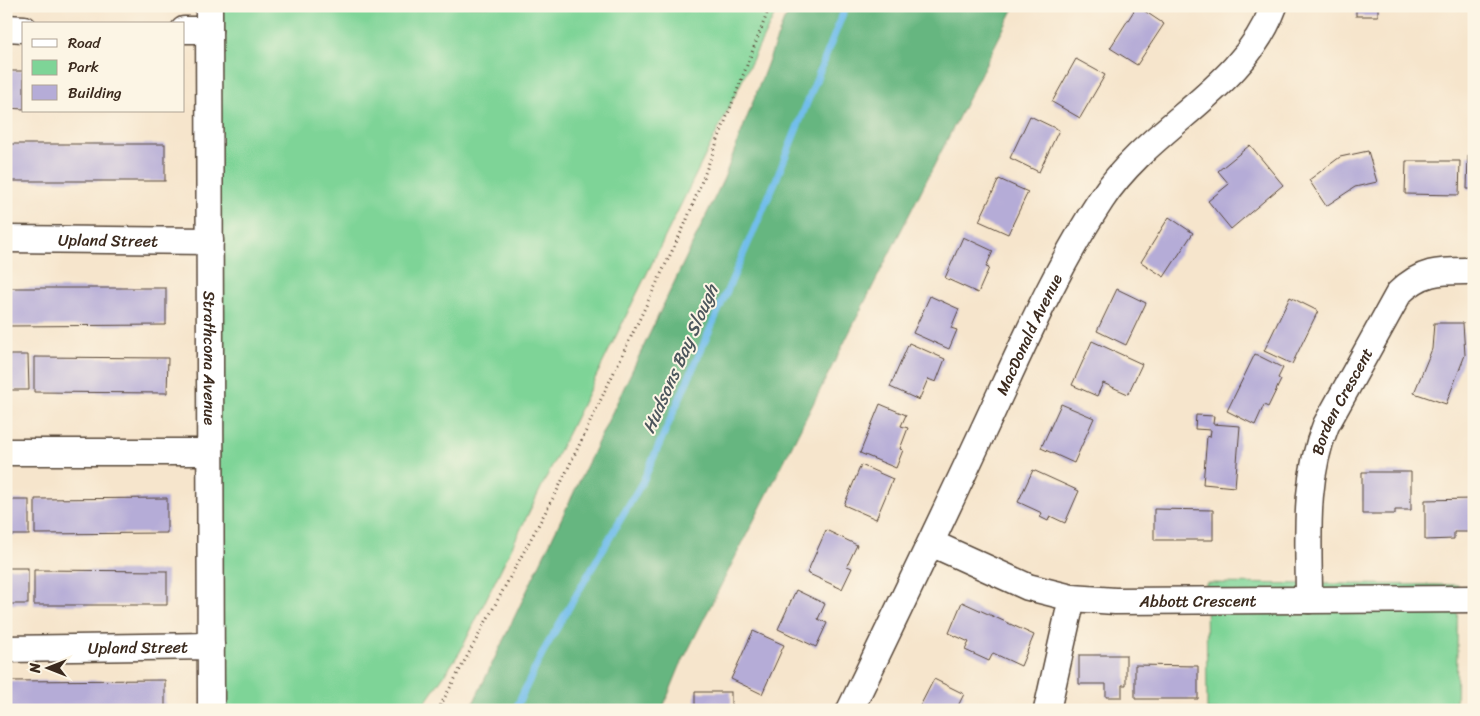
<svg xmlns="http://www.w3.org/2000/svg" width="1480" height="716" font-family="Sriracha,sans-serif">
  <style>
    .green { fill: #7ed497; stroke: #5c7f5a }
    .forest { fill: #66b680; stroke: #50704f }
    .lines { fill: none; stroke-linecap: round; stroke-linejoin: round }
    .stream { stroke: #72beec; stroke-width: 7 }
    .building { fill: #b5acd7 }
    .minor-casing { stroke: #574638; stroke-width: 29 }
    .path { stroke: #574638; stroke-width: 3; stroke-dasharray: 1 4; stroke-linecap: butt }
    .minor { stroke: #fff; stroke-width: 26 }
    .labels { text-anchor: middle; stroke-width: 4; stroke-linejoin: round; paint-order: stroke }
    .street-label { font-size: 16px; fill: #3b2a1e; stroke: #fcf5e5 }
    .water-label { font-size: 18px; font-style: italic; fill: #4c565c; stroke: #fcf5e5 }
  </style>
  <rect width="100%" height="100%" fill="#fcf5e5"/>
  <filter id="ink" filterUnits="userSpaceOnUse"><feTurbulence type="fractalNoise" baseFrequency=".02" numOctaves="2"/><feDisplacementMap in="SourceGraphic" scale="10" xChannelSelector="R" yChannelSelector="G"/><feConvolveMatrix kernelMatrix="1 2 1 2 8 2 1 2 1" color-interpolation-filters="sRGB"/></filter>
  <filter id="wash" filterUnits="userSpaceOnUse"><feTurbulence type="fractalNoise" baseFrequency=".0096" numOctaves="4" result="noise"/><feDisplacementMap in="SourceGraphic" scale="20" xChannelSelector="R" yChannelSelector="G"/><feGaussianBlur stdDeviation="1.12" result="paint"/><feColorMatrix in="noise" values="0 0 0 0 0 0 0 0 0 0 0 0 0 0 0 0 0 1.4 0 .05"/><feComposite in="paint" operator="in"/></filter>
  <g filter="url(#wash)">
    <rect width="100%" height="100%" fill="#f6e5cc"/>
    <g class="green">
      <path d="M205 6H779L460 652 420 710H213Z"/>
      <path d="M1206 583 1458 585 1456 710H1207Z"/>
    </g>
    <path class="forest" d="M794 6H1015L680 666 662 710H470L724 178 784 20Z"/>
    <g class="lines">
      <path class="stream" d="M515 710 543 652 644 479 776 180 846 6"/>
    </g>
    <g id="blocks">
      <g class="building">
        <path d="M1137 6 1164 24 1137 65 1110 48Z"/>
        <rect x="1356" y="6" width="22" height="10"/>
        <path d="M1076 59 1105 75 1080 118 1052 102Z"/>
        <path d="M6 71H24V109L6 108Z"/>
        <path d="M1030 116 1059 130 1039 172 1010 158Z"/>
        <rect x="6" y="144" width="159" height="37"/>
        <path d="M1250 145 1283 185 1231 229 1208 201 1229 184 1218 171Z"/>
        <path d="M1368 151 1377 182 1355 187 1326 206 1309 180 1340 157Z"/>
        <path d="M1468 155H1474V189H1467Z"/>
        <path d="M1406 161H1460L1459 195 1405 194Z"/>
        <path d="M999 179 1028 192 1008 234 979 221Z"/>
        <path d="M1169 217 1193 233 1164 277 1141 262Z"/>
        <path d="M963 237 993 251 986 267 989 268 978 293 945 278Z"/>
        <path d="M6 288H166V325L6 326Z"/>
        <path d="M1117 289 1146 303 1126 345 1097 331Z"/>
        <path d="M930 296 959 309 951 328 957 330 949 349 913 333Z"/>
        <path d="M1290 297 1318 311 1292 364 1264 351Z"/>
        <path d="M1434 323H1463L1465 355 1446 404 1414 393 1432 349Z"/>
        <path d="M1092 341 1142 364 1128 394 1103 383 1097 396 1072 385Z"/>
        <path d="M909 343 945 359 936 382 928 379 919 400 890 387Z"/>
        <path d="M1255 354 1283 368 1278 378 1281 380 1268 407 1264 405 1255 425 1227 411Z"/>
        <path d="M6 355H28L29 390H6Z"/>
        <path d="M34 357 168 358 167 393 34 392Z"/>
        <path d="M880 404 906 415 901 426 908 428 900 449 903 450 896 468 860 453Z"/>
        <path d="M1061 404 1094 418 1074 463 1041 448Z"/>
        <path d="M1196 415 1214 416 1213 424 1240 426 1235 487 1203 484 1207 436 1210 437 1211 430 1195 429Z"/>
        <path d="M861 465 893 479 876 519 844 505Z"/>
        <path d="M1033 470 1079 491 1065 523 1050 516 1048 521 1040 517 1042 513 1018 502Z"/>
        <path d="M1362 472H1411V510H1395V514H1362Z"/>
        <path d="M167 498V533L35 534V499Z"/>
        <path d="M1470 499V532H1454V539L1425 540V500Z"/>
        <rect x="6" y="500" width="23" height="35"/>
        <path d="M1154 509 1213 510V540H1154Z"/>
        <path d="M826 530 857 545 847 566 852 568 842 589 807 573Z"/>
        <rect x="6" y="568" width="22" height="36"/>
        <path d="M34 570 167 571V605H34Z"/>
        <path d="M796 590 825 604 818 619 827 623 816 647 778 629Z"/>
        <path d="M962 602 1034 635 1021 666 993 653 989 661 965 650 969 642 949 633Z"/>
        <path d="M753 631 784 645 762 694 731 679Z"/>
        <path d="M1079 655H1126V685H1122V697H1106V684H1079Z"/>
        <path d="M1135 665 1198 666V699H1135Z"/>
        <path d="M934 679 964 694 956 710H918Z"/>
        <path d="M165 680V710H6V681Z"/>
        <rect x="695" y="692" width="36" height="18"/>
      </g>
    </g>
  </g>
  <g filter="url(#ink)">
    <use href="#blocks" fill-opacity="0" stroke="#574638" stroke-width="1"/>
    <g class="lines">
      <g class="minor-casing">
        <g id="minor">
          <path id="s1" d="M209 6 211 710"/>
          <path d="M6 28 24 29"/>
          <path d="M184 30H209"/>
          <path id="s2" d="M6 239 210 241"/>
          <path d="M6 452H210"/>
          <path id="s3" d="M931 543 1028 587 1072 598 1115 601 1474 599"/>
          <path id="s4" d="M1309 600C1309 541 1303 481 1326 425L1399 293C1423 269 1442 271 1474 271"/>
          <path id="s5" d="M6 649 211 646"/>
          <path id="s6" d="M850 710C895 617 940 524 983 431 1020 352 1053 273 1101 200 1150 125 1243 90 1274 6"/>
          <path d="M1047 710 1072 598"/>
        </g>
      </g>
      <path class="path" d="M438 710 559 487 686 222 770 6"/>
      <use href="#minor" class="minor"/>
    </g>
  </g>
  <g class="labels">
    <g class="street-label">
      <text dy="6" stroke="none"><textPath href="#s2" startOffset="102">Upland Street</textPath></text>
      <text dy="6" stroke="none"><textPath href="#s6" startOffset="416">MacDonald Avenue</textPath></text>
      <text dy="6" stroke="none"><textPath href="#s1" startOffset="352">Strathcona Avenue</textPath></text>
      <text dy="6" stroke="none"><textPath href="#s4" startOffset="205">Borden Crescent</textPath></text>
      <text dy="6" stroke="none"><textPath href="#s3" startOffset="278">Abbott Crescent</textPath></text>
      <text dy="6" stroke="none"><textPath href="#s5" startOffset="132">Upland Street</textPath></text>
    </g>
    <g class="water-label">
      <text transform="translate(680 359) rotate(-66)" y="6">Hudsons Bay Slough</text>
    </g>
  </g>
  <rect width="1480" height="716" fill="none" stroke="#fcf5e5" stroke-width="25"/>
  <rect x="22" y="22" width="162" height="90" fill="#fcf5e5" stroke="#afa495"/>
  <rect x="32" y="39" width="25" height="8" fill="#ffffff" stroke="#afa495"/>
  <text x="68" y="48" font-size="15" fill="#3b2a1e">Road</text>
  <rect x="32" y="60" width="25" height="15" fill="#7ed497" stroke="#afa495"/>
  <text x="68" y="72" font-size="15" fill="#3b2a1e">Park</text>
  <rect x="32" y="85" width="25" height="15" fill="#b5acd7" stroke="#afa495"/>
  <text x="68" y="98" font-size="15" fill="#3b2a1e">Building</text>
  <g transform="translate(48 668) rotate(270)" stroke="#fcf5e5" stroke-width="4" paint-order="stroke">
  <path d="M0-4L9 19L0 12L-9 19Z" fill="#3b2a1e"/>
  <text y="-8" font-size="14" font-weight="bold" text-anchor="middle" fill="#3b2a1e">N</text>
  </g>
</svg>
